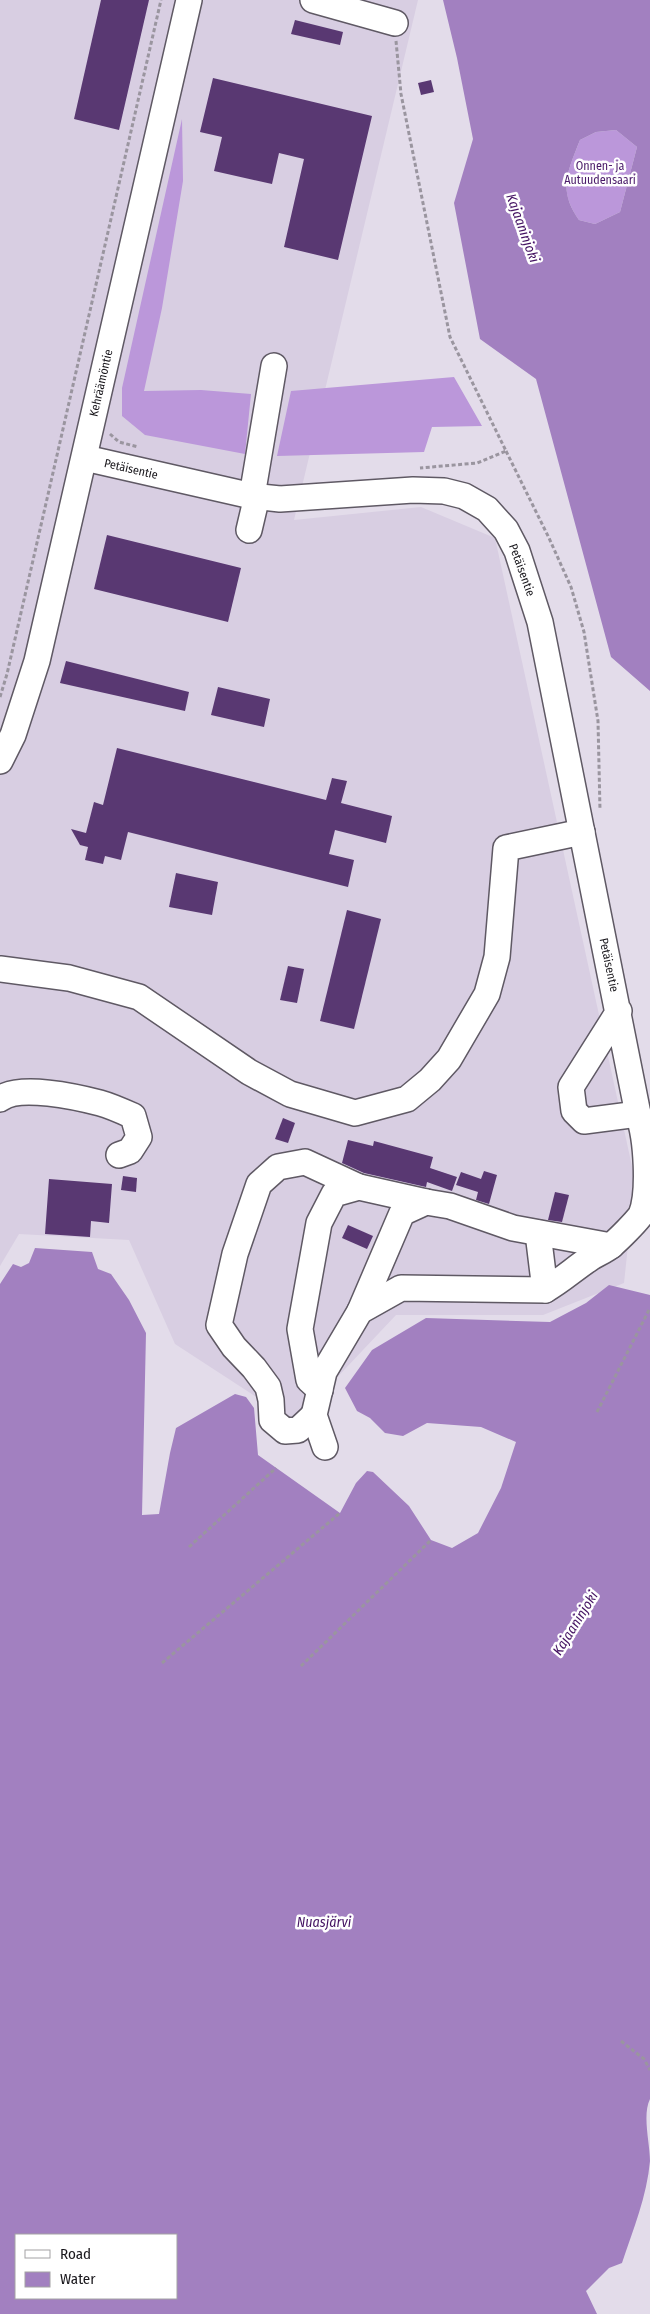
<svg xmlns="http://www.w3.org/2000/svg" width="650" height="2314" font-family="'Fira Sans Condensed',sans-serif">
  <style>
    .built { fill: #d8cee2 }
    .forest { fill: #bb97da }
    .water { fill: #a280c0; fill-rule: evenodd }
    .building { fill: #593872 }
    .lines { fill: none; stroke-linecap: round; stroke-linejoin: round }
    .minor-casing { stroke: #5f5964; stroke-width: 28 }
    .path { stroke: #9a959f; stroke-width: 3; stroke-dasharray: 4 2.5; stroke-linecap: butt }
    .minor { stroke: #fff; stroke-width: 25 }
    .labels { text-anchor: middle; stroke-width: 5; stroke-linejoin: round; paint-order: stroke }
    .park-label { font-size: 12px; fill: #4a1b69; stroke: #fff }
    .street-label { font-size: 12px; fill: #19171c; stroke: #fff }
    .water-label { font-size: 14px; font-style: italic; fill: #441362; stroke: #fff }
  </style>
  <rect width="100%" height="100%" fill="#e3dcea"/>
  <path class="built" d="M0 0H418L294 520 421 507 495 538 635 1180 624 1283 543 1315H396L295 1422 175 1344 129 1240 19 1234 0 1266Z"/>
  <g class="forest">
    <path d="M182 119 183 181 162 308 144 391 201 390 251 394 245 454 145 435 122 416V388Z"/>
    <path d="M616 130 637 147 620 212 595 224 579 220C558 190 567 173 580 140L596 132Z"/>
    <path d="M454 377 482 426 432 427 424 452 277 456 291 391Z"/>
  </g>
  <g class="water">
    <path d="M443 0H650V691L611 657 536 379 480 339 454 203 473 139 457 58ZM616 130 637 147 620 212 595 224 579 220C558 190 567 173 580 140L596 132Z"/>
    <path d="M35 1248 92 1252 98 1269 111 1274 129 1300 146 1333 142 1515 159 1514 170 1453 176 1428 235 1394 246 1397 254 1408 258 1455 340 1513 356 1483 367 1471 373 1472 409 1506 431 1540 452 1548 478 1533 501 1488 516 1442 481 1427 427 1423 403 1436 385 1433 370 1418 357 1411 345 1388 372 1350 426 1318 550 1322 586 1303 609 1285 650 1295V2099C642 2115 650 2143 650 2161 647 2196 633 2230 622 2263L609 2268 586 2291 597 2314H0V1284L13 1264 21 1267 29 1263ZM176 2235V2298H16V2235Z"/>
  </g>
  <g class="building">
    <path d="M101 0H149L119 130 74 119Z"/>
    <path d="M295 20 343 32 340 45 291 34Z"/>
    <path d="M213 78 372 116 338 260 284 247 304 159 279 153 272 184 214 171 222 137 200 132Z"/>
    <path d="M431 80 434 92 421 95 418 83Z"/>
    <path d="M107 535 241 568 228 622 94 589Z"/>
    <path d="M66 661 189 692 185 711 60 683Z"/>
    <path d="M218 687 270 699 264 727 211 715Z"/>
    <path d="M117 748 326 800 332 778 347 781 341 803 392 816 386 843 335 830 329 854 354 860 348 887 128 832 121 860 105 856 103 864 85 860 88 847 80 845 71 829 86 833 94 802 103 805Z"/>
    <path d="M176 873 218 882 212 915 169 907Z"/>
    <path d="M347 910 381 919 354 1029 320 1021Z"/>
    <path d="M288 966 304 969 297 1003 280 1000Z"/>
    <path d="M283 1118 295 1123 288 1143 275 1139Z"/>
    <path d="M348 1140 373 1146 374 1141 433 1157 430 1168 457 1177 452 1191 427 1182 426 1187 364 1173 342 1163Z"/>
    <path d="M484 1171 497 1175 489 1204 476 1200 478 1192 456 1185 461 1172 481 1179Z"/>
    <path d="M123 1176 137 1178 136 1192 121 1190Z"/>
    <path d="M49 1179 112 1184 109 1223 91 1221 90 1237 45 1234Z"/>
    <path d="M555 1192 569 1195 562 1222 548 1220Z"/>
    <path d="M348 1225 373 1236 367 1249 342 1238Z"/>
  </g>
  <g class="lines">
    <g class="minor-casing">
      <g id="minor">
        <path d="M313 0 395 23"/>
        <path d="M85 458 252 496 280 499 413 490 444 491 464 496 487 509 506 530 517 551 540 622 638 1114 584 1121 574 1111 571 1087 619 1011"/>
        <path d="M252 496 274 366"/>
        <path d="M249 530 257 496"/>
        <path d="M0 761 13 735 37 661 189 0"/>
        <path d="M0 969 69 978 139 997 249 1072 290 1094 355 1113 407 1099 430 1080 449 1059 487 994 497 957 506 848 582 832"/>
        <path d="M0 1099C19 1084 77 1097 100 1103 111 1106 122 1111 133 1116L139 1137 130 1151 119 1155"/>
        <path d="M538 1233 545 1290"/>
        <path d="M360 1311 402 1213 426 1202 450 1206 513 1228 611 1246"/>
        <path d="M320 1390 309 1380 300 1329 319 1223 334 1194 359 1187 426 1202"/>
        <path d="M314 1415 298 1430 285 1431 272 1420 271 1400 268 1387 254 1368 234 1347 219 1325 235 1254 259 1184 278 1167 305 1162 359 1187"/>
        <path d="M325 1447 314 1415 324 1372 360 1311 401 1288 545 1290C561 1281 574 1269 589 1259 596 1254 605 1251 612 1245 620 1238 635 1223 641 1215 650 1193 647 1138 638 1114"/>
      </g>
    </g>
    <g class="path">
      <path d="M396 41 401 94 450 337 506 451 477 463 420 468"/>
      <path d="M110 434 119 442 138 447"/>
      <path d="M506 451 549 538 571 587 584 632 598 721 600 810"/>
      <path d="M0 697 7 674 161 0"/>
      <path d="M597 1412 650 1308"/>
      <path d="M189 1547 276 1468"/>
      <path d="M162 1663 340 1513"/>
      <path d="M301 1666 431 1540"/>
      <path d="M621 2041 644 2059 650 2070"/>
    </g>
    <use href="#minor" class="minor"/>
  </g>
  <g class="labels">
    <g class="park-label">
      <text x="600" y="170">Onnen- ja<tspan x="600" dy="14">Autuudensaari</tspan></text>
    </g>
    <g class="street-label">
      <text transform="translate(101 383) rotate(-77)" y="4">Kehräämöntie</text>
      <text transform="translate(131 469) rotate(13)" y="4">Petäisentie</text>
      <text transform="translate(522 570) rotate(70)" y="4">Petäisentie</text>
      <text transform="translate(609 965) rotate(78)" y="4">Petäisentie</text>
    </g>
    <g class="water-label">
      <text transform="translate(523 228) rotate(70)" y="5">Kajaaninjoki</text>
      <text transform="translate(575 1623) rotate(-58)" y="5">Kajaaninjoki</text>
      <text x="324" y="1927">Nuasjärvi</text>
    </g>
  </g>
  <rect x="15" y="2234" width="162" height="65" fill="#ffffff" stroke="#a3a2a4"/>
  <rect x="25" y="2250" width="25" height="8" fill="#ffffff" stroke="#a3a2a4"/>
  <text x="60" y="2259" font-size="15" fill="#19171c">Road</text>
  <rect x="25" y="2272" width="25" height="15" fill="#a280c0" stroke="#a3a2a4"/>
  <text x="60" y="2284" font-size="15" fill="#19171c">Water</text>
</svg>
